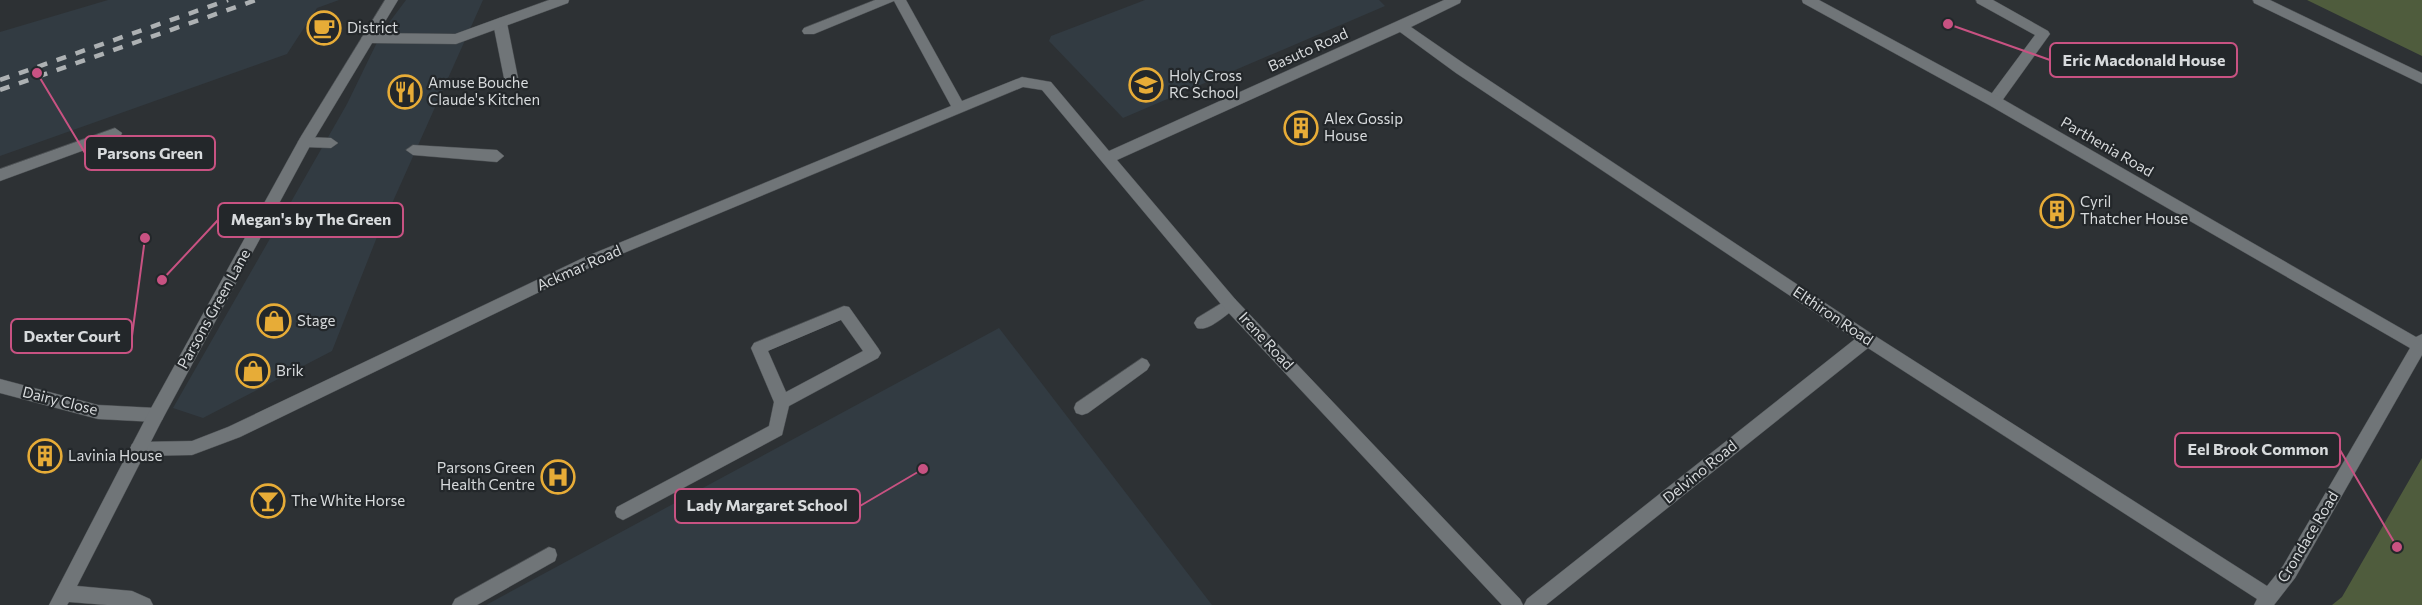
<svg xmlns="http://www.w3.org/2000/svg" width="2422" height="605" font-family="Commissioner,sans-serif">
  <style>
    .built { fill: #323b42 }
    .green { fill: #4f5c3d }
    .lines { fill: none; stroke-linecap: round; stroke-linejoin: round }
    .lane-casing { stroke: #4b4f52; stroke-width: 1 }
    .street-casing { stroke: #4b4f52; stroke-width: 1 }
    .secondary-casing { stroke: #4b4f52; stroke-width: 1 }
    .lane { fill: #707578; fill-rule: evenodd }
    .street { fill: #707578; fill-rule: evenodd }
    .secondary { fill: #707578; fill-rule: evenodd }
    .rail { stroke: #adb1b3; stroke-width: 4.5; stroke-dasharray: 10 10; stroke-linecap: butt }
    .labels { text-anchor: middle; stroke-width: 4.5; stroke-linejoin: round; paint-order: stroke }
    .poi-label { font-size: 15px; fill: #d7dadc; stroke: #23272a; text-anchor: start }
    .street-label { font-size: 15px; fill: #d7dadc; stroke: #23272a }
    .leader { fill: none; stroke: #c85282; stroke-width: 2 }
    .callout-dot { fill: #c85282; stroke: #23272a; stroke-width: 2 }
    .callout { fill: #23272a; stroke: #c85282; stroke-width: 2 }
    .callout-label { font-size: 16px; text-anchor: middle; font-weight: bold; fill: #d7dadc }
  </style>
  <rect width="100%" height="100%" fill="#2d3134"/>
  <g class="built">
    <path d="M108 0H339L317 8 287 54 0 156V32Z"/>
    <path d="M406 0H483L377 237 332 351 203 418 173 408 347 104 382 32Z"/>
    <path d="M1145 0H1379L1385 6 1123 118 1049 41 1051 36Z"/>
    <path d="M999 328 1212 605H486Z"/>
  </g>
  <g class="green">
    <path d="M2307 0H2422V56Z"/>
    <path d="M2422 458V605H2332L2342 597Z"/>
  </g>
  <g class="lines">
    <g class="lane-casing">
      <g id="lane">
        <path d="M1976 0H1993L2048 31 2050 34 1999 105 1994 106 1987 101 1989 97 2035 35 1977 3Z"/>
        <path d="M500 18 507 23 519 83 512 88 505 83 493 23Z"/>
        <path d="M115 128 122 133 120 137 0 181V169Z"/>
        <path d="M305 137 331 138 338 143 331 148 305 147 298 142Z"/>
        <path d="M413 145 497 150 504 156 497 162 413 155 406 150Z"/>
        <path d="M1230 298 1235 299 1238 304 1235 309C1225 315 1209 332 1197 328L1194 323 1197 318Z"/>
        <path d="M844 306 849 307 878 348 881 353 878 358 789 406 782 435 629 517 623 520 617 517 615 512 617 507 769 426 774 402 751 348 754 343ZM841 320 863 351 786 392 768 351Z"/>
        <path d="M1142 358 1147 360 1150 365 1147 370 1088 413 1082 415 1076 413 1074 408 1076 403Z"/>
        <path d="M549 547 555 549 557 555 555 561 477 605H452L455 599Z"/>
      </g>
    </g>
    <g class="street-casing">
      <g id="street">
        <path d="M549 0H569L568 3 456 44 368 43 361 38 368 33 455 34Z"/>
        <path d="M875 0H906L962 101 1022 77 1051 82 1109 151 1444 0H1461L1460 3 1411 27 1466 65 1872 334 2267 586 2283 566 2410 348 1989 105 1803 3 1802 0H1819L1999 97 2416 337 2422 334V355L2295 578 2274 605H2254L2257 599 1868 348 1546 605H1524L1527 599 1855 339 1456 73 1400 32 1117 160 1235 299 1520 599 1523 605H1502L1225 309 1042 90 1023 87 595 265 240 437 192 455 138 456 132 454 130 449 132 444 138 442 192 441 228 427 585 257 951 106 894 1 814 34H804L802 31 804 28Z"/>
        <path d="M2253 0H2270L2422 73V84L2254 3Z"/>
        <path d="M0 379 98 405 156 408 162 410 164 415 162 420 156 422 98 419 0 393Z"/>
      </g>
    </g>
    <g class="secondary-casing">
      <path id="secondary" d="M385 0H398L310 146 162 420 77 586 132 591 150 599 153 605H107L69 602 67 605H49L150 410 300 138Z"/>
    </g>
    <use href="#lane" class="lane"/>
    <use href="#street" class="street"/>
    <use href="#secondary" class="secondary"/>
    <g class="rail">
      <path d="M0 80 228 0"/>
      <path d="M0 90 256 0"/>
    </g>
  </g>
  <defs>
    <g id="cafe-ring" transform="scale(1.725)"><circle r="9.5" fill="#23272a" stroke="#e7ac37" stroke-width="1.5"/><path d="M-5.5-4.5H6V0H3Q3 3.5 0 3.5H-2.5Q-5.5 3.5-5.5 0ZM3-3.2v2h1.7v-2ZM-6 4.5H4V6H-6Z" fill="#e7ac37"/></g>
    <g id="school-ring" transform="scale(1.725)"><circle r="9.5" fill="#23272a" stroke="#e7ac37" stroke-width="1.5"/><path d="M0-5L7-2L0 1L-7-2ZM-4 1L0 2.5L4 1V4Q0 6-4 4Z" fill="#e7ac37"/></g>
    <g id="restaurant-ring" transform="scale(1.725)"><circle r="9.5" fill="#23272a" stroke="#e7ac37" stroke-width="1.5"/><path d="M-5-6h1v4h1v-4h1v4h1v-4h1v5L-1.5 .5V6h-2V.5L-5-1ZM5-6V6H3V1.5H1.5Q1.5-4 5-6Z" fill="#e7ac37"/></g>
    <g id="building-ring" transform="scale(1.725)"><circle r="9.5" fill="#23272a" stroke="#e7ac37" stroke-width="1.5"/><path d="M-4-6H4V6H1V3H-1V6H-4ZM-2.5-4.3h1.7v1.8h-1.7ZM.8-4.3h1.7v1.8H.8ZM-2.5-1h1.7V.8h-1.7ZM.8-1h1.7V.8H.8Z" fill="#e7ac37"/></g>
    <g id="shop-ring" transform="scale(1.725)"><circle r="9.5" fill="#23272a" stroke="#e7ac37" stroke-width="1.5"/><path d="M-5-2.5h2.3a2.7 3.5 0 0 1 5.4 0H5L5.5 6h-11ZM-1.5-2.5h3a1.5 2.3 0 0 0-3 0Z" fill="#e7ac37"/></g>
    <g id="hospital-ring" transform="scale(1.725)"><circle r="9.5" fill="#23272a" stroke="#e7ac37" stroke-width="1.5"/><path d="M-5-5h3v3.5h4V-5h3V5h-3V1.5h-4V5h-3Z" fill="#e7ac37"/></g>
    <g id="bar-ring" transform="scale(1.725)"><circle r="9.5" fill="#23272a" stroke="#e7ac37" stroke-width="1.5"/><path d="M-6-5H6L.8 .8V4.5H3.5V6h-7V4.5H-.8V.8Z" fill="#e7ac37"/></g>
  </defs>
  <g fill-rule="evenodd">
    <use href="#cafe-ring" x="324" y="28"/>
    <use href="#school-ring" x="1146" y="85"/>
    <use href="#restaurant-ring" x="405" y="92"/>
    <use href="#building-ring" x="1301" y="128"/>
    <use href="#building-ring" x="2057" y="211"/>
    <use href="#shop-ring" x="274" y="321"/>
    <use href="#shop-ring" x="253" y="371"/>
    <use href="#building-ring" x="45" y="456"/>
    <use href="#hospital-ring" x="558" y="477"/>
    <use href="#bar-ring" x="268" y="501"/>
  </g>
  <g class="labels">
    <g class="poi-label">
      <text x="347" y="33">District</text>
      <text x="1169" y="81">Holy Cross<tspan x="1169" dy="17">RC School</tspan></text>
      <text x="428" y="88">Amuse Bouche<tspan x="428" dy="17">Claude's Kitchen</tspan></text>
      <text x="1324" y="124">Alex Gossip<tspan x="1324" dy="17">House</tspan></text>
      <text x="2080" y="207">Cyril<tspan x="2080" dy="17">Thatcher House</tspan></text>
      <text x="297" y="326">Stage</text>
      <text x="276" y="376">Brik</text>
      <text x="68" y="461">Lavinia House</text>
      <text x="535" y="473" text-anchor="end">Parsons Green<tspan x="535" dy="17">Health Centre</tspan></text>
      <text x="291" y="506">The White Horse</text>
    </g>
    <g class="street-label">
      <text transform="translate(1308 50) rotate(-24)" y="5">Basuto Road</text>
      <text transform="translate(2107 147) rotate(30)" y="5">Parthenia Road</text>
      <text transform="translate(579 268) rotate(-24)" y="5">Ackmar Road</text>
      <text transform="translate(214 309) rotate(-61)" y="5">Parsons Green Lane</text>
      <text transform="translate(1833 316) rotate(34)" y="5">Elthiron Road</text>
      <text transform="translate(1266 341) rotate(47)" y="5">Irene Road</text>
      <text transform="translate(60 401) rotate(14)" y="5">Dairy Close</text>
      <text transform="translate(1700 472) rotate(-39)" y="5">Delvino Road</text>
      <text transform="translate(2308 537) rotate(-59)" y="5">Crondace Road</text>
    </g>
  </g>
  <path class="leader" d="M1948 24L2050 60M37 73L85 153M162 280L218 220M145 238L132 336M2397 547L2340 450M923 469L860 506"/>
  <g class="callout-dot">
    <circle cx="1948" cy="24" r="6"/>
    <circle cx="37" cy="73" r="6"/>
    <circle cx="162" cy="280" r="6"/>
    <circle cx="145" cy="238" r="6"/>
    <circle cx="2397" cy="547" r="6"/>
    <circle cx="923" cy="469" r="6"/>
  </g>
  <g class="callout">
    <rect x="2050" y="43" width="187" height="34" rx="6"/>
    <rect x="85" y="136" width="130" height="34" rx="6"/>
    <rect x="218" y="203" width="185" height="34" rx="6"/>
    <rect x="11" y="319" width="121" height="34" rx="6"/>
    <rect x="2175" y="433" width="165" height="34" rx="6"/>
    <rect x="675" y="489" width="185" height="34" rx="6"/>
  </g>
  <g class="callout-label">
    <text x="2144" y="66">Eric Macdonald House</text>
    <text x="150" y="159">Parsons Green</text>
    <text x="311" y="225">Megan's by The Green</text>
    <text x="72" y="342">Dexter Court</text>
    <text x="2258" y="455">Eel Brook Common</text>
    <text x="767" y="511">Lady Margaret School</text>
  </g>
</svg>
